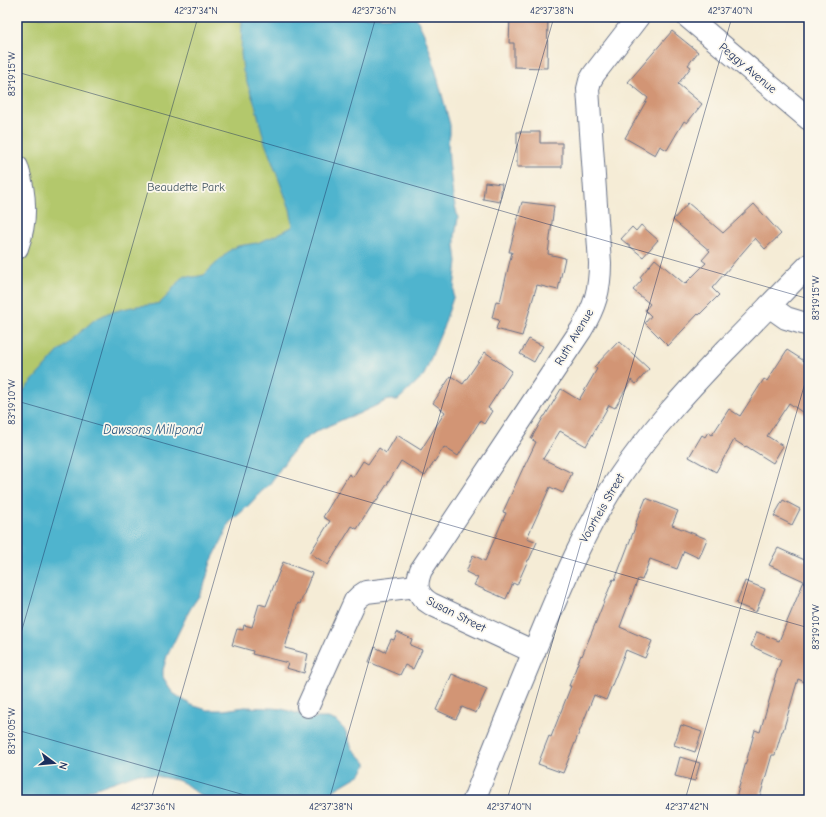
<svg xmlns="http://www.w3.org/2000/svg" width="826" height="817" font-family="'Comic Neue',sans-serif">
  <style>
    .green { fill: #b3c86c; stroke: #677c65 }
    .water { fill: #50b4ce; stroke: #367296 }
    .building { fill: #d29575 }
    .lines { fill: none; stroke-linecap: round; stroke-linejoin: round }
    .minor-casing { stroke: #677188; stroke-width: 24 }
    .minor { stroke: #fff; stroke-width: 22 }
    .ticks { fill: none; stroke: #1b2f5e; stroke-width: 1; stroke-opacity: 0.45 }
    .labels { text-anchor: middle; stroke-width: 3.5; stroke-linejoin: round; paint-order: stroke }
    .street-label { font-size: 12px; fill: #1b2f5e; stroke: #fbf7ec }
    .park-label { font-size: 12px; fill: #415562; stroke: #fbf7ec }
    .water-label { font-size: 13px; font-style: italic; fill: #2b5780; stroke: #fbf7ec }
    .neatline { fill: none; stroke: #1b2f5e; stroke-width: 1.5 }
    .ticks-label { font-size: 10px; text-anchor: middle; fill: #1b2f5e }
  </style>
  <rect width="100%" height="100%" fill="#fbf7ec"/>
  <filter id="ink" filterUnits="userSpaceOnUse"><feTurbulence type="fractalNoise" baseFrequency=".025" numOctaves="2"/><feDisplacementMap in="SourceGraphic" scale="8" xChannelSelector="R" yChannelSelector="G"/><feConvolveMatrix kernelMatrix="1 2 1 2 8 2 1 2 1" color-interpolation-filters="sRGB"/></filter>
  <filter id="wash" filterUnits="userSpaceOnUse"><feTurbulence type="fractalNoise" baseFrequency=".012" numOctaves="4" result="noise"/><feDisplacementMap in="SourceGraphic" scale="16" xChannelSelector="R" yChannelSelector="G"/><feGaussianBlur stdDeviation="0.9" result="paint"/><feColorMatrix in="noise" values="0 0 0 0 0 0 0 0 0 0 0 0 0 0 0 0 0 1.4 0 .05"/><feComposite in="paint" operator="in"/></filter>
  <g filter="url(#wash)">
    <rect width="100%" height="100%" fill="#f5ecd6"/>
    <path class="green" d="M17 17H356L368 227 17 591Z"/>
    <path class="water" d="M242 17H416L424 34 432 57 450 125V135L448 142 449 161 453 197 458 218 455 236V246L457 261 453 298 443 328 424 375 398 400H388L358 414 346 418 317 431 302 441 287 459 269 485 261 492 248 506 236 517 229 523 224 536 211 562 204 586 199 596 192 606 187 615 167 656 163 670V677L173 693 191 705 207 710H224L245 707 271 708 282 709 313 718H328L336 721 345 730 352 748 366 763V766L361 774 337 788 321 800H212L201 796 184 783 177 780 139 773 85 792 77 800H17V398L58 352 94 320 108 313 123 309 137 306 150 305 160 303 167 296 181 278 186 276 194 277 204 275 230 250 238 246 257 243 272 237 292 227 293 225 290 209 265 143 256 108 243 71 241 54Z"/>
    <g id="blocks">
      <g class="building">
        <path d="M510 17H548L547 68 514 67V43H509Z"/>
        <path d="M672 31 698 52 688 65 691 67 678 84 702 104 687 123 684 121 667 150 660 146 655 155 625 138 648 98 628 82Z"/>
        <path d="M517 132H540V143H562V167H517Z"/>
        <path d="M485 182 502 184 500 202 483 199Z"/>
        <path d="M522 202 554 206 548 254 565 258 558 290 537 285 522 336 496 329 499 320 492 318 496 301 500 302 512 252H509Z"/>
        <path d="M688 203 723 233 754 204 781 234 765 249 755 238 712 288 719 295 699 315 698 314 668 346 645 323 651 316 645 310 650 304 633 290 642 280 640 277 655 259 685 284 706 263 702 260 710 251 673 220Z"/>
        <path d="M641 225 658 240 643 257 621 239 632 227 636 231Z"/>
        <path d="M529 339 543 346 534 362 520 354Z"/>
        <path d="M619 341 649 369 636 384 631 380 615 408 609 405 586 446 560 431 543 459 572 473 563 493 550 487 527 538 537 542 529 560H528L517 585 513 583 506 599 474 585 478 578 466 572 473 555 485 561 506 513 503 512 524 466V467L536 442 531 439 544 416H545L561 389 579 400 597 369 594 367Z"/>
        <path d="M787 350 809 364V417L789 403 767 436 783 446 773 463 746 446 745 447 734 440 716 472 689 457 702 435 705 437 708 432 712 435 729 409 740 416 764 379 767 381Z"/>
        <path d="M485 352 512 371 488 408 492 411 484 424 480 421 458 456 444 447 425 476 401 461 386 486 375 503 374 502 357 529 352 526 328 565 310 553 330 521 323 517 349 474 353 477 363 461 368 464 379 448 386 453 397 435 421 450 445 412 433 403 451 376 463 384Z"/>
        <path d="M646 498 678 511 672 525 707 539 699 558 684 551 677 569 650 559 642 580 638 579 620 627 652 641 645 658 626 650 606 700 594 695 563 773 538 764 549 736 551 737 571 686H569L581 655 582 656 596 622 613 579 615 580 636 525H635Z"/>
        <path d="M783 500 800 509 792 525 774 516Z"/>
        <path d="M778 548 809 562V684L798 679 783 731H782L775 755H772L759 800H746L736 798 755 730 760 732 775 680H774L781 660 751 646 757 632 779 641 804 581 769 565Z"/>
        <path d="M283 562 312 573 300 604 298 603 285 648 308 654 304 673 286 668 288 663 252 654 253 651 232 645 237 629 243 630 244 625 252 627 259 604 266 606Z"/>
        <path d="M745 581 765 589 756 612 736 604Z"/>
        <path d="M397 632 412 639 410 645 422 650 413 669 405 665 400 675 369 662 375 647 385 652 391 639 394 640Z"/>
        <path d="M452 674 487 689 476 713 462 707 456 719 436 710Z"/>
        <path d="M681 725 702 732 695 752 674 745Z"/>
        <path d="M680 757 700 763 695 781 675 776Z"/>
      </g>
    </g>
  </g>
  <g filter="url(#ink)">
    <use href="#blocks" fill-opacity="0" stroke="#677188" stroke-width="1"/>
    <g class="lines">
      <g class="minor-casing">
        <g id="minor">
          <path d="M688 17 809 119"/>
          <path d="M17 167C26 194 27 221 17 248"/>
          <path d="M769 306 786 318 809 325"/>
          <path d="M534 652 431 604C416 595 415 585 421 570L581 330C595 307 600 290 600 263L588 89 590 81 594 74 638 17"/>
          <path d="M308 706 355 601 360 596 366 592 417 586"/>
          <path d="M474 800C496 743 519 687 543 630 565 577 588 523 620 476 651 430 688 390 726 350 754 322 781 293 809 265"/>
        </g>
      </g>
      <use href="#minor" class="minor"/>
    </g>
  </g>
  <path class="ticks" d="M17 27 20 17M17 72 809 299M17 401 809 628M17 647 198 17M17 730 262 800M151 800 376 17M329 800 554 17M507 800 732 17M685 800 809 369"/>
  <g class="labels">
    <g class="street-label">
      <text transform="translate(748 68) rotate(40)" y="4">Peggy Avenue</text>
      <text transform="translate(574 337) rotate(-59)" y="4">Ruth Avenue</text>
      <text transform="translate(602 508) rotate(-60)" y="4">Voorheis Street</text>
      <text transform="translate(456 614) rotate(27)" y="4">Susan Street</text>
    </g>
    <g class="park-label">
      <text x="186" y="191">Beaudette Park</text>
    </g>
    <g class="water-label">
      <text x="153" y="434">Dawsons Millpond</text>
    </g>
  </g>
  <rect width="826" height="817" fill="none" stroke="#fbf7ec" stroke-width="44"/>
  <g transform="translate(54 763) rotate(106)" stroke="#fbf7ec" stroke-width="3" paint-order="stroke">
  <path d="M0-3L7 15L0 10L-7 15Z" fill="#1b2f5e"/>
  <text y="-6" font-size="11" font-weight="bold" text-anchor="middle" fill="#1b2f5e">N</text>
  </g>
  <rect x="22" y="22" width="782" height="773" class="neatline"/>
  <g class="ticks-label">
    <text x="196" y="14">42°37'34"N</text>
    <text x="374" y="14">42°37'36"N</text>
    <text x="552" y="14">42°37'38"N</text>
    <text x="730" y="14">42°37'40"N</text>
    <text transform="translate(11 74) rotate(-90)" y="4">83°19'15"W</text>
    <text transform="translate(815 298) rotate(-90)" y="4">83°19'15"W</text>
    <text transform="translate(11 402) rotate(-90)" y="4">83°19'10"W</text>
    <text transform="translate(815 627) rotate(-90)" y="4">83°19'10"W</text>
    <text transform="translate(11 731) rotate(-90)" y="4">83°19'05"W</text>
    <text x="153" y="810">42°37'36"N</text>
    <text x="331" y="810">42°37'38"N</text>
    <text x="509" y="810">42°37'40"N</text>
    <text x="687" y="810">42°37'42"N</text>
  </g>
</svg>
